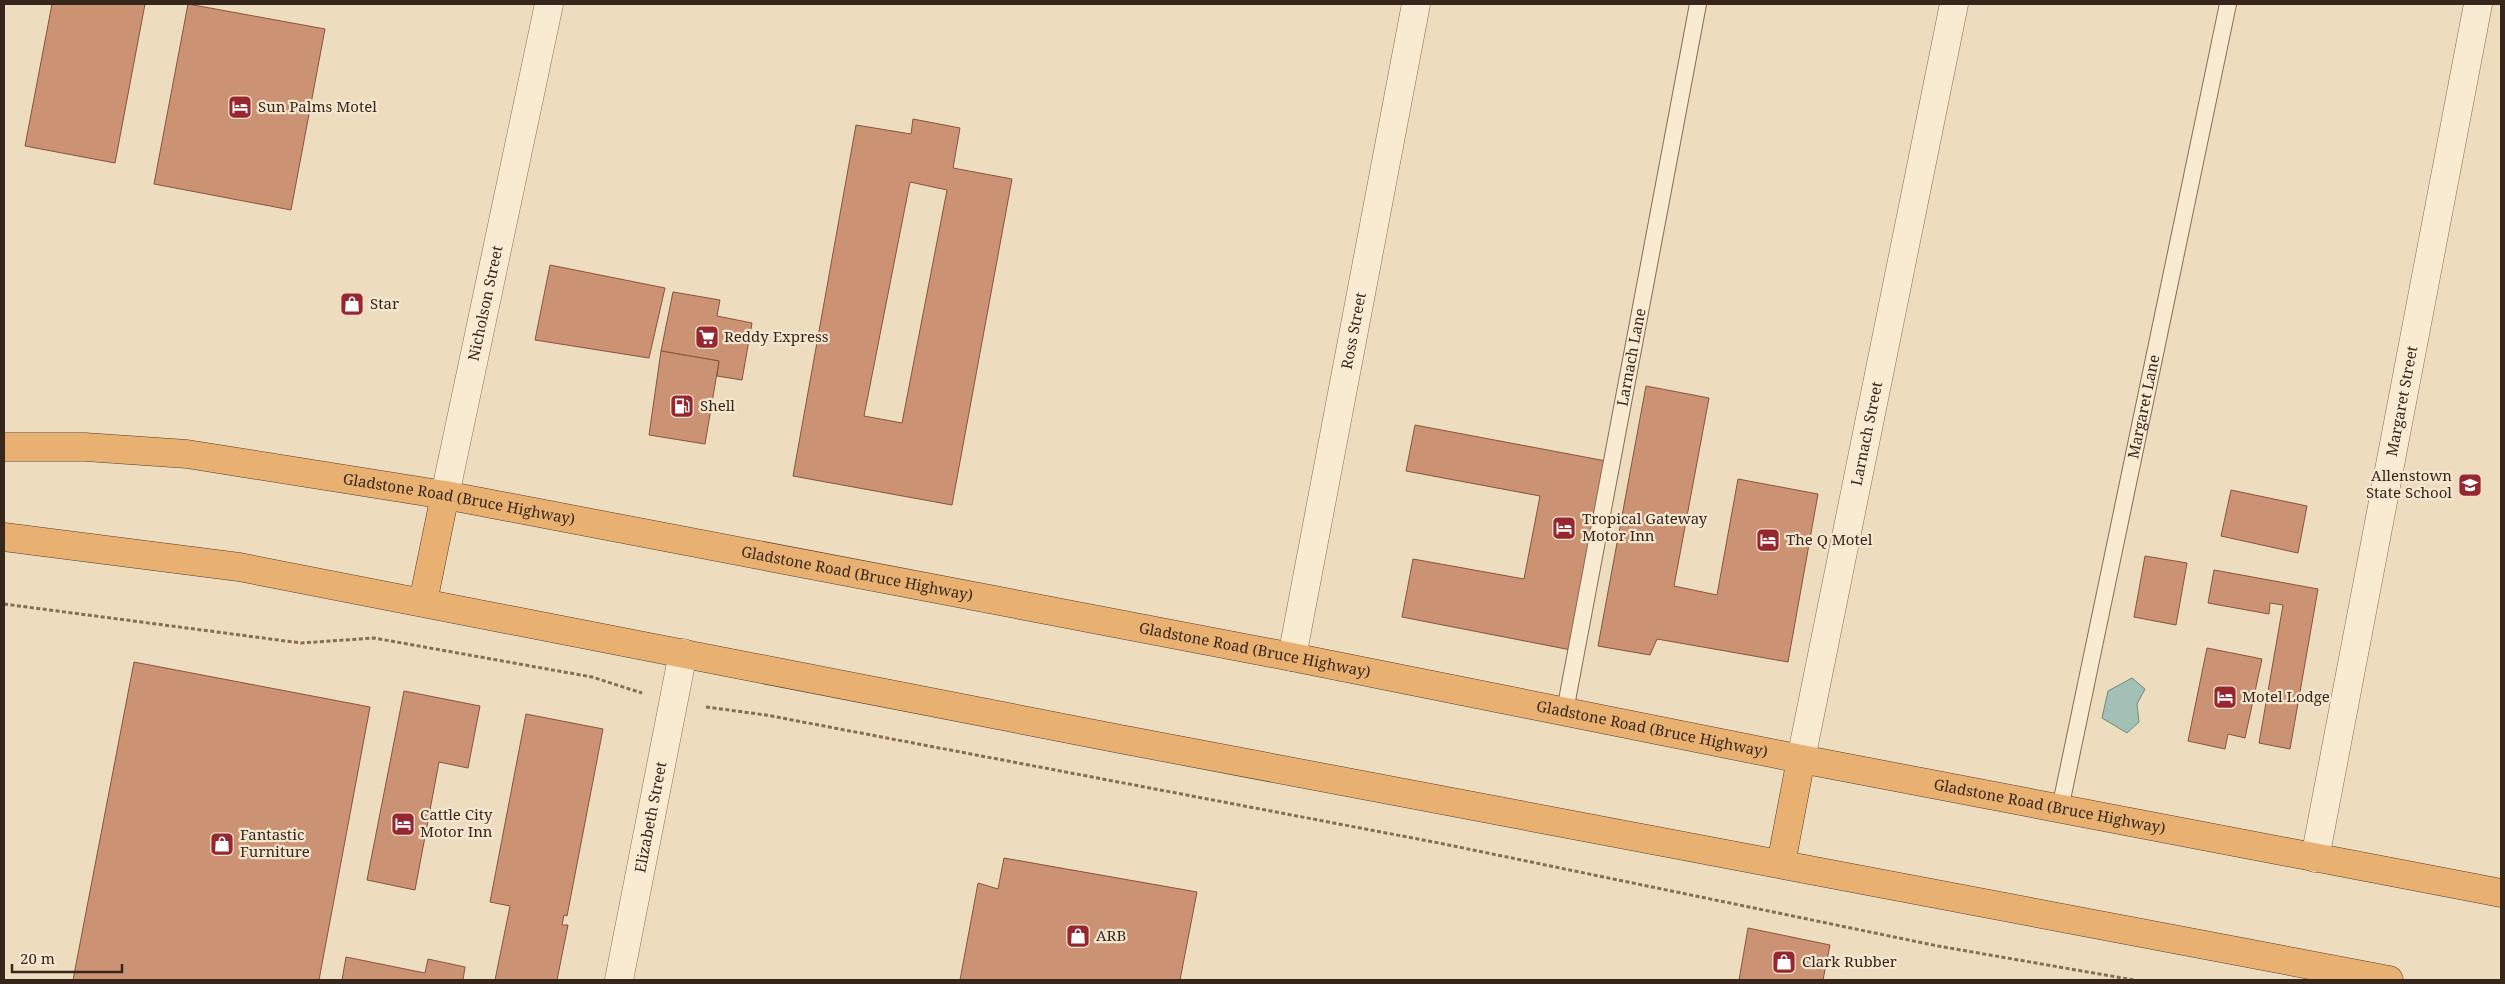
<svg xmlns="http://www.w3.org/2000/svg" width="2505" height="984" font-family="'Noto Serif',serif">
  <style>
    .water { fill: #a2c0b5; stroke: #6a8d82 }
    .building { fill: #cc9274; stroke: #86543d; fill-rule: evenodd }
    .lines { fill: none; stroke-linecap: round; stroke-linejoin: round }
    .service-casing { stroke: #866d57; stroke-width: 18 }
    .minor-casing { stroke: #866d57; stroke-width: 29 }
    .trunk-casing { stroke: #543b2c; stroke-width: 29 }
    .path { stroke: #866d57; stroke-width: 3; stroke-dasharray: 4 2.5; stroke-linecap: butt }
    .service { stroke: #f9ead2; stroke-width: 16 }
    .minor { stroke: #f9ead2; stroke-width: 28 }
    .trunk { stroke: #e8b172; stroke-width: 28 }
    .labels { text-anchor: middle; stroke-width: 4.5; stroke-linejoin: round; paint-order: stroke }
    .poi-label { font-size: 15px; fill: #36261c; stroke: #f5e7cf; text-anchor: start }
    .street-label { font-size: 15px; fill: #36261c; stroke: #f5e7cf }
  </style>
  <rect width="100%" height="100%" fill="#eedcbf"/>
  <path class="water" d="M2132 678 2145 689 2137 704 2139 722 2127 733 2102 718 2108 691Z"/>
  <g class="building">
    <path d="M52 4H145L115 163 25 146Z"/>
    <path d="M188 4 325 29 291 210 154 184Z"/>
    <path d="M913 119 960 128 953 168 1012 179 952 505 793 476 856 125 911 134ZM910 182 947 190 902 423 864 416Z"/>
    <path d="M550 265 665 288 649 358 535 340Z"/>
    <path d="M673 292 720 300 717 316 752 323 742 380 717 376 719 361 661 351Z"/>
    <path d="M661 351 719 361 705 444 649 435Z"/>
    <path d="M1646 386 1709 398 1674 586 1717 595 1738 479 1818 494 1788 662 1657 639 1650 655 1598 646Z"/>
    <path d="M1415 425 1606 461 1571 650 1402 617 1413 559 1524 579 1540 496 1406 471Z"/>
    <path d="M2231 490 2307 506 2298 553 2221 536Z"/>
    <path d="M2145 556 2187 563 2176 625 2134 617Z"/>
    <path d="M2214 570 2318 589 2290 749 2259 743 2283 605 2270 603 2269 614 2208 603Z"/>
    <path d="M2207 648 2262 659 2245 738 2228 734 2225 749 2188 741Z"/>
    <path d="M134 662 370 707 319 980H73Z"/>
    <path d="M404 691 480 706 468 768 439 762 415 890 367 880Z"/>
    <path d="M526 714 603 729 567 916 564 915 562 925H568L557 980H495L510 906 490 902Z"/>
    <path d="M1004 858 1197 892 1180 980H960L978 883 998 889Z"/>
    <path d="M1748 928 1830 945 1823 980H1739Z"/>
    <path d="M346 957 425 973 428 959 465 967 463 980H467H342Z"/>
  </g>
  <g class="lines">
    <g class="service-casing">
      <g id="service">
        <path id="s1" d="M1565 711 1698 4"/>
        <path id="s2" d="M2060 809 2228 4"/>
      </g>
    </g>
    <g class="minor-casing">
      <g id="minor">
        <path id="s3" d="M445 495 549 4"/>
        <path id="s4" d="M1292 657 1416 4"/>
        <path id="s5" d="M1801 759 1954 4"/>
        <path id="s6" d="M2315 858 2478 4"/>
        <path id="s7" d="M619 980 683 653"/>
      </g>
    </g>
    <g class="trunk-casing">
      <g id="trunk">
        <path id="s8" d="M4 447H85L187 454 445 495 1292 657 1801 759 2501 893"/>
        <path d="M4 537 239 567 1120 739 2389 980"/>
        <path d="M423 602 445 495"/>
        <path d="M1781 864 1801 759"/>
      </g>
    </g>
    <g class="path">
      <path d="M4 604 301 643 374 638 592 677 642 693"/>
      <path d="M706 707 766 715 1439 843 1938 946 2134 980"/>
    </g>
    <use href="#service" class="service"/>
    <use href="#minor" class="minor"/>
    <use href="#trunk" class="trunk"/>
  </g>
  <defs>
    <g id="hotel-square" transform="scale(1.25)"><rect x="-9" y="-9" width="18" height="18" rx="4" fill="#962731" stroke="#f5e7cf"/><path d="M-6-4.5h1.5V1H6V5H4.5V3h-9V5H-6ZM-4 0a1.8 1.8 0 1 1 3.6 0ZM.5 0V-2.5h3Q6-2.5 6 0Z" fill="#fff"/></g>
    <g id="shop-square" transform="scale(1.25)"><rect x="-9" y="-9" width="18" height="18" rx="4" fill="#962731" stroke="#f5e7cf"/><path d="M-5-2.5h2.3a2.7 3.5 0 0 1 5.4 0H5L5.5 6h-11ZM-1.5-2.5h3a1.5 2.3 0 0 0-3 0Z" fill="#fff"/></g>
    <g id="supermarket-square" transform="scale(1.25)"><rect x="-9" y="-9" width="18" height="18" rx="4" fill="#962731" stroke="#f5e7cf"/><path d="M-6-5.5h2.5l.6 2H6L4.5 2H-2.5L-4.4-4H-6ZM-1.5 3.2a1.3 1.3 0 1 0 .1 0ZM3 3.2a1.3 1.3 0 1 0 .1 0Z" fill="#fff"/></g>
    <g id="fuel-square" transform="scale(1.25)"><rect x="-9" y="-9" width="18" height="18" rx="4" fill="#962731" stroke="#f5e7cf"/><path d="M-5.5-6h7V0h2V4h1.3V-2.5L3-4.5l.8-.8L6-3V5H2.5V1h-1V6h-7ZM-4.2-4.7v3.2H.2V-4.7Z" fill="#fff"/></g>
    <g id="school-square" transform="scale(1.25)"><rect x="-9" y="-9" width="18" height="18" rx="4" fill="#962731" stroke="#f5e7cf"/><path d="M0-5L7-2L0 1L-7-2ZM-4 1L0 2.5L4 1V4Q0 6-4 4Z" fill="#fff"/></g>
  </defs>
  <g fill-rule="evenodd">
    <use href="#hotel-square" x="240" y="107"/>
    <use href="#shop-square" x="352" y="304"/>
    <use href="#supermarket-square" x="707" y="337"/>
    <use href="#fuel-square" x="682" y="406"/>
    <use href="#school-square" x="2470" y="485"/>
    <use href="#hotel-square" x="1564" y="528"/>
    <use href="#hotel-square" x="1768" y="540"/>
    <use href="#hotel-square" x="2225" y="697"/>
    <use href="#hotel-square" x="403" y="824"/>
    <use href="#shop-square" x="222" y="844"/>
    <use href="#shop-square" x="1078" y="936"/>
    <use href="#shop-square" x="1784" y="962"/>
  </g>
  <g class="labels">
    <g class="poi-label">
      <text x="258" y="112">Sun Palms Motel</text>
      <text x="370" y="309">Star</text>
      <text x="724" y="342">Reddy Express</text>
      <text x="700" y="411">Shell</text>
      <text x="2452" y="481" text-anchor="end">Allenstown<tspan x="2452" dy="17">State School</tspan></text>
      <text x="1582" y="524">Tropical Gateway<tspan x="1582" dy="17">Motor Inn</tspan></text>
      <text x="1786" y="545">The Q Motel</text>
      <text x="2242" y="702">Motel Lodge</text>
      <text x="420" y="820">Cattle City<tspan x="420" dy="17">Motor Inn</tspan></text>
      <text x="240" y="840">Fantastic<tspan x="240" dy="17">Furniture</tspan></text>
      <text x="1096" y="941">ARB</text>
      <text x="1802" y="967">Clark Rubber</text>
    </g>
    <g class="street-label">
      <text dy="5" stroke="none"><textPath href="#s3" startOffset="196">Nicholson Street</textPath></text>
      <text dy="5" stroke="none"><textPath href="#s4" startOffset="332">Ross Street</textPath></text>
      <text dy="5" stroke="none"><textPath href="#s1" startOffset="360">Larnach Lane</textPath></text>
      <text dy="5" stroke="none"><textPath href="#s6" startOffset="465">Margaret Street</textPath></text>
      <text dy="5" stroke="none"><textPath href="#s2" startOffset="411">Margaret Lane</textPath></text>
      <text dy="5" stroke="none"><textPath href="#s5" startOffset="332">Larnach Street</textPath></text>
      <text dy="5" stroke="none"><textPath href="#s8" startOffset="459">Gladstone Road (Bruce Highway)</textPath></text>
      <text dy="5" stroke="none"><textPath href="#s8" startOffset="864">Gladstone Road (Bruce Highway)</textPath></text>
      <text dy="5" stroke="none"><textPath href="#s8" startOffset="1269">Gladstone Road (Bruce Highway)</textPath></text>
      <text dy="5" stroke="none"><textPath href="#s8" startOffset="1674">Gladstone Road (Bruce Highway)</textPath></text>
      <text dy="5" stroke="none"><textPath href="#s8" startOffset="2079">Gladstone Road (Bruce Highway)</textPath></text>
      <text dy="5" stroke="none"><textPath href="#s7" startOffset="166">Elizabeth Street</textPath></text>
    </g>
  </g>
  <rect width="2505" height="984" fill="none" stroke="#36261c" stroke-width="10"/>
  <path d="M12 964v8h110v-8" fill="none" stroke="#36261c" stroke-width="2.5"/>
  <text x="20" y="964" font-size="15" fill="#36261c" stroke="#f5e7cf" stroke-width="4" paint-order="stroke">20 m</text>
</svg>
